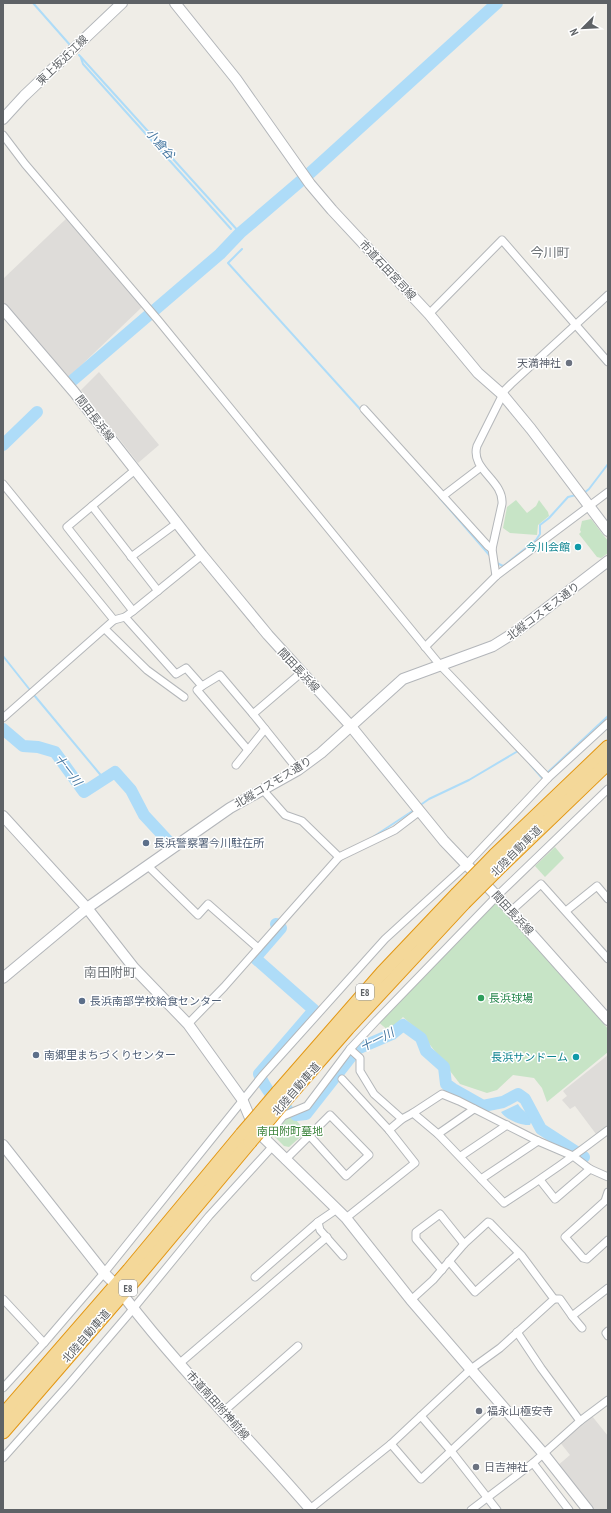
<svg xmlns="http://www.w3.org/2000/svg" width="611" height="1513" font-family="'PT Sans Narrow','Noto Sans JP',sans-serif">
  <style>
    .industrial { fill: #dedcd9 }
    .green { fill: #c7e4c6 }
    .water { fill: #aedcf8 }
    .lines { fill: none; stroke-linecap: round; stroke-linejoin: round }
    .stream { stroke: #aedcf8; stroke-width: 2 }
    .river { stroke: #aedcf8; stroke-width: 12 }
    .street-casing { stroke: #b4b7ba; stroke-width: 9 }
    .secondary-casing { stroke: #b3b6ba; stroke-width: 12 }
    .highway-casing { stroke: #e39713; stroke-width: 15 }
    .street { stroke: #fff; stroke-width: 7 }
    .secondary { stroke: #fff; stroke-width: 10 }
    .highway { stroke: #f4d899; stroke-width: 13 }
    .highway-bridge-casing { stroke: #e39713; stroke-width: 15; stroke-linecap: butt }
    .highway-bridge { stroke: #f4d899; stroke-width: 13 }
    .worship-dot { fill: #6b7280; stroke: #fff; stroke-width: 1.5 }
    .culture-dot { fill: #0f9aa8; stroke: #fff; stroke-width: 1.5 }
    .service-dot { fill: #5c6f8a; stroke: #fff; stroke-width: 1.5 }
    .leisure-dot { fill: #2e9e5b; stroke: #fff; stroke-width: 1.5 }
    .labels { text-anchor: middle; stroke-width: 3; stroke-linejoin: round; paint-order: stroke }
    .shield { fill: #fff; stroke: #8e9194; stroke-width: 1 }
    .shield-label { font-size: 10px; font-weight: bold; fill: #5e6266 }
    .street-label { font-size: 11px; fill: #5e6266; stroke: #fff }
    .worship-label { font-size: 11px; fill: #5b616d; stroke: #fff; text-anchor: start }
    .culture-label { font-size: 11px; fill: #0d838f; stroke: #fff; text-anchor: end }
    .service-label { font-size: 11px; fill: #4e5e75; stroke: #fff; text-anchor: start }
    .leisure-label { font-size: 11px; fill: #27864d; stroke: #fff; text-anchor: start }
    .park-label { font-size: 11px; fill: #3e853e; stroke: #fff }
    .water-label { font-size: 12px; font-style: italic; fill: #4778a1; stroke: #fff }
    .quarter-label { font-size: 13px; fill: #6f7478; stroke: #fff }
  </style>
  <rect width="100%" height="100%" fill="#efede7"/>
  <g class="industrial">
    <path d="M68 217 142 307 69 377 3 303V279Z"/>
    <path d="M99 372 159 445 138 463 81 390Z"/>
    <path d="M608 1055V1125L596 1134 575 1106 570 1109 562 1100 567 1096 563 1091Z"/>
    <path d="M592 1416 608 1436V1510H591L556 1467 570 1455 559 1441Z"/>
  </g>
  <g class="green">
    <path d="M516 500 527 513 536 506 539 500 548 512 549 516 538 525 537 535 510 533 503 528 507 507Z"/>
    <path d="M591 519 608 541V553L601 558 597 557 579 534 581 532 580 530 582 521Z"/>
    <path d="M555 847 564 858 545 877 535 866Z"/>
    <path d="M493 897 586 1002 608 1029V1052L547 1102 542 1088 534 1078 513 1075 497 1090 487 1093 460 1084 421 1033 403 1017 389 1031 377 1021Z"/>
    <path d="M291 1114 306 1132 289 1147 284 1146 271 1133Z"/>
  </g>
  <path class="water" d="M518 1104C522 1111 529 1113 532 1120L530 1125C521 1126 505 1119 501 1112Z"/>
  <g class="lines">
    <g class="stream">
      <path d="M33 3 70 45"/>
      <path d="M79 55 240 233"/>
      <path d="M81 58 83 64 231 229"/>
      <path d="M242 249 228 263 360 409"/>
      <path d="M584 493 589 489 608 464"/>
      <path d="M439 497 491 557"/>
      <path d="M497 563 503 566 506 564 536 540 540 534V525L549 518 568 497 576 495"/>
      <path d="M3 656 30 690"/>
      <path d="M34 695 104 779"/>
      <path d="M530 764 542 778 543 777"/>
      <path d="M546 774 608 716"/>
      <path d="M419 806 429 799 469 780 518 751"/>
      <path d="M373 837 414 810"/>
    </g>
    <g class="river">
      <path d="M73 380 220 254 240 233 310 173 497 3"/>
      <path d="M3 445 37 412"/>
      <path d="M3 729 23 746 38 747 55 752 84 792 115 772 131 790 144 815 169 842"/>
      <path d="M276 924 281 928 255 958 314 1010 259 1074C266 1090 273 1098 287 1109"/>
      <path d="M296 1115 306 1114 357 1049 392 1034 403 1025 421 1038 426 1051 444 1067 446 1084 453 1089 483 1106 503 1102 518 1094 525 1099 541 1129 584 1157"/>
    </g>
    <g class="street-casing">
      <g id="street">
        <path d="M3 135 25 164 158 320 440 665 548 778"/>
        <path d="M429 314 502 240 608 362"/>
        <path d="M364 409 488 546 492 549"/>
        <path d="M3 484 114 620"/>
        <path d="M443 496 481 467"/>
        <path d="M92 506 158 591"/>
        <path d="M131 557 177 523"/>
        <path d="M496 576 492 549 502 504C504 480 470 470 477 446L505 390 511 384 608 295"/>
        <path d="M133 611 202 555"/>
        <path d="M125 617 176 674 186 668 202 686 220 675 253 714 302 672"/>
        <path d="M105 629 147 670 184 697"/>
        <path d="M425 647 496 576 608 492"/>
        <path d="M202 686 197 690 248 750"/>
        <path d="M253 714 298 770"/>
        <path d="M3 718 114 620 125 617 133 611 67 527 135 470"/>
        <path d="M236 765 265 729"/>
        <path d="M263 790 285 815 302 821 339 857"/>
        <path d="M148 866 198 915 208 904 258 948"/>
        <path d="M511 911 541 884 608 959"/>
        <path d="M566 911 597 886 608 899"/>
        <path d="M188 1024 224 987 339 857 395 830 420 811"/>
        <path d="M350 1049 360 1058V1071L374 1094 402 1119"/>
        <path d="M342 1079 389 1130 415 1163 346 1218"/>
        <path d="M389 1130 402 1119 413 1113"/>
        <path d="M608 1130C574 1156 540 1180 504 1203L438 1134 413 1113 442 1094 459 1101 538 1141 573 1156 590 1169 608 1177"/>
        <path d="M438 1134 474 1109"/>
        <path d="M265 1139 283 1116 307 1106 350 1049 376 1021 497 896 608 789"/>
        <path d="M461 1156 507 1125"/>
        <path d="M285 1160 330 1115 369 1155 346 1176 309 1135"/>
        <path d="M481 1179 538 1141"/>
        <path d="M540 1180 555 1199 590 1169"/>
        <path d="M608 1192 605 1201 565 1237 583 1258 587 1259 608 1240"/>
        <path d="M318 1222 320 1230 343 1256"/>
        <path d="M449 1261 475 1292 518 1254"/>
        <path d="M442 1270 416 1239V1232L440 1214 464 1244"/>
        <path d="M255 1277 318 1222 337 1209"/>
        <path d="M3 1299 44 1343"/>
        <path d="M554 1299H560L572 1316 608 1288"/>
        <path d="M572 1316 582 1328"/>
        <path d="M608 1331 606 1333 608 1336"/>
        <path d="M517 1332 541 1368 580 1421"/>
        <path d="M180 1363 327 1237"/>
        <path d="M3 1388 44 1343 104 1273 263 1075 385 939 466 865 548 778 608 723"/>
        <path d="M224 1411 298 1346"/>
        <path d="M421 1416 451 1451 497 1510"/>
        <path d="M391 1444 421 1479 501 1404"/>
        <path d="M3 1458 69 1384 128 1315 209 1216 272 1147"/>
        <path d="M533 1463 569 1510"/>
        <path d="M310 1509 391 1444 471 1369 500 1348 554 1299 522 1256 490 1223 488 1222 464 1244 433 1280 411 1300"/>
        <path d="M471 1510 533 1463 580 1421 608 1400"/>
      </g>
    </g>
    <g class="secondary-casing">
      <g id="secondary">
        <path d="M175 3 236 79 310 184 332 210 429 314 478 373 503 395 531 429 608 531"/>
        <path d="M3 119 24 96 122 3"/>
        <path d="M3 309 74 392 202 555 268 635 349 724 444 841 511 911 608 1020"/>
        <path d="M3 816 87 908 134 968 188 1024 242 1099 250 1118 265 1139 346 1218 411 1300 543 1453 588 1510"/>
        <path d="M3 978 87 908 230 808 298 770 321 753 403 679 493 646 517 631 608 561"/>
        <path d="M3 1145 104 1273 111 1280"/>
        <path d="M126 1299C183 1373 250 1439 311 1510"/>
      </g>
    </g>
    <g class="highway-casing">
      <g id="highway">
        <path d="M495 855 608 747"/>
        <path d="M503 864 608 763"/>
        <path d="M278 1092 382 973 457 894"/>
        <path d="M286 1099 348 1028 464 903"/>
        <path d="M3 1415 129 1270 242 1134"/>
        <path d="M3 1432 138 1276 250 1142"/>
      </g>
    </g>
    <use href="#street" class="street"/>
    <use href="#secondary" class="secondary"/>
    <use href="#highway" class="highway"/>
    <g class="highway-bridge-casing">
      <g id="highway-bridge">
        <path d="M457 894 495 855"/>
        <path d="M464 903 503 864"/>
        <path d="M242 1134 278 1092"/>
        <path d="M250 1142 286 1099"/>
      </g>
    </g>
    <use href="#highway-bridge" class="highway-bridge"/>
  </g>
  <g class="worship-dot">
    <circle cx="569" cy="363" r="4"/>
    <circle cx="479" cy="1411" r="4"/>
    <circle cx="476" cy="1467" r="4"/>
  </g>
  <g class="culture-dot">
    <circle cx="578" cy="547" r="4"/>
    <circle cx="576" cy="1057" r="4"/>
  </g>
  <g class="service-dot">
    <circle cx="146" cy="843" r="4"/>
    <circle cx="82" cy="1001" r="4"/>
    <circle cx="36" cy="1055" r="4"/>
  </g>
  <circle class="leisure-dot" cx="481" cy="998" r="4"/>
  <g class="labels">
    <g class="shield">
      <rect x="356" y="984" width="18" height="16" rx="3"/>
      <rect x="119" y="1280" width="18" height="16" rx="3"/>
    </g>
    <g class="shield-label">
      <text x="365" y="996">E8</text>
      <text x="128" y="1292">E8</text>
    </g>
    <g class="street-label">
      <text transform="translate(62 60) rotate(-44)" y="4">東上坂近江線</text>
      <text transform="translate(388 270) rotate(47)" y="4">市道石田宮司線</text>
      <text transform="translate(95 418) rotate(52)" y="4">間田長浜線</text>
      <text transform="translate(543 611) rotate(-37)" y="4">北縦コスモス通り</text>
      <text transform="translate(299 670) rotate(47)" y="4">間田長浜線</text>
      <text transform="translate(273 782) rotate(-31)" y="4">北縦コスモス通り</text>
      <text transform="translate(516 851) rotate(-45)" y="4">北陸自動車道</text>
      <text transform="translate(513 913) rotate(47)" y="4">間田長浜線</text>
      <text transform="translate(296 1089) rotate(-49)" y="4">北陸自動車道</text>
      <text transform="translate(86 1336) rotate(-49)" y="4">北陸自動車道</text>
      <text transform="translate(218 1405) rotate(48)" y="4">市道南田附神前線</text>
    </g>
    <g class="worship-label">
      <text x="561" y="367" text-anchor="end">天満神社</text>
      <text x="487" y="1415">福永山極安寺</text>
      <text x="484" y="1471">日吉神社</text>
    </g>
    <g class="culture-label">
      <text x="570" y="551">今川会館</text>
      <text x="568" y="1061">長浜サンドーム</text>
    </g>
    <g class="service-label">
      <text x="154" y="847">長浜警察署今川駐在所</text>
      <text x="90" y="1005">長浜南部学校給食センター</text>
      <text x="44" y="1059">南郷里まちづくりセンター</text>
    </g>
    <g class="leisure-label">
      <text x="489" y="1002">長浜球場</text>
    </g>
    <g class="park-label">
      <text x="290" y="1135">南田附町墓地</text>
    </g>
    <g class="water-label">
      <text transform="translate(160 144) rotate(48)" y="4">小倉谷</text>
      <text transform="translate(68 770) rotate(52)" y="4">十一川</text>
      <text transform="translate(377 1040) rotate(-27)" y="4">十一川</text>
    </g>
    <g class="quarter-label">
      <text x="550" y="257">今川町</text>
      <text x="110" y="977">南田附町</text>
    </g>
  </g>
  <rect width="611" height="1513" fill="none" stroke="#5e6266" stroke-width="8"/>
  <g transform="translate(583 28) rotate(246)" stroke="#ffffff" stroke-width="3" paint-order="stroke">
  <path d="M0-3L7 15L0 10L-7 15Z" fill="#5e6266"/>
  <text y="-6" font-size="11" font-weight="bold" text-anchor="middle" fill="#5e6266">N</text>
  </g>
</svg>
